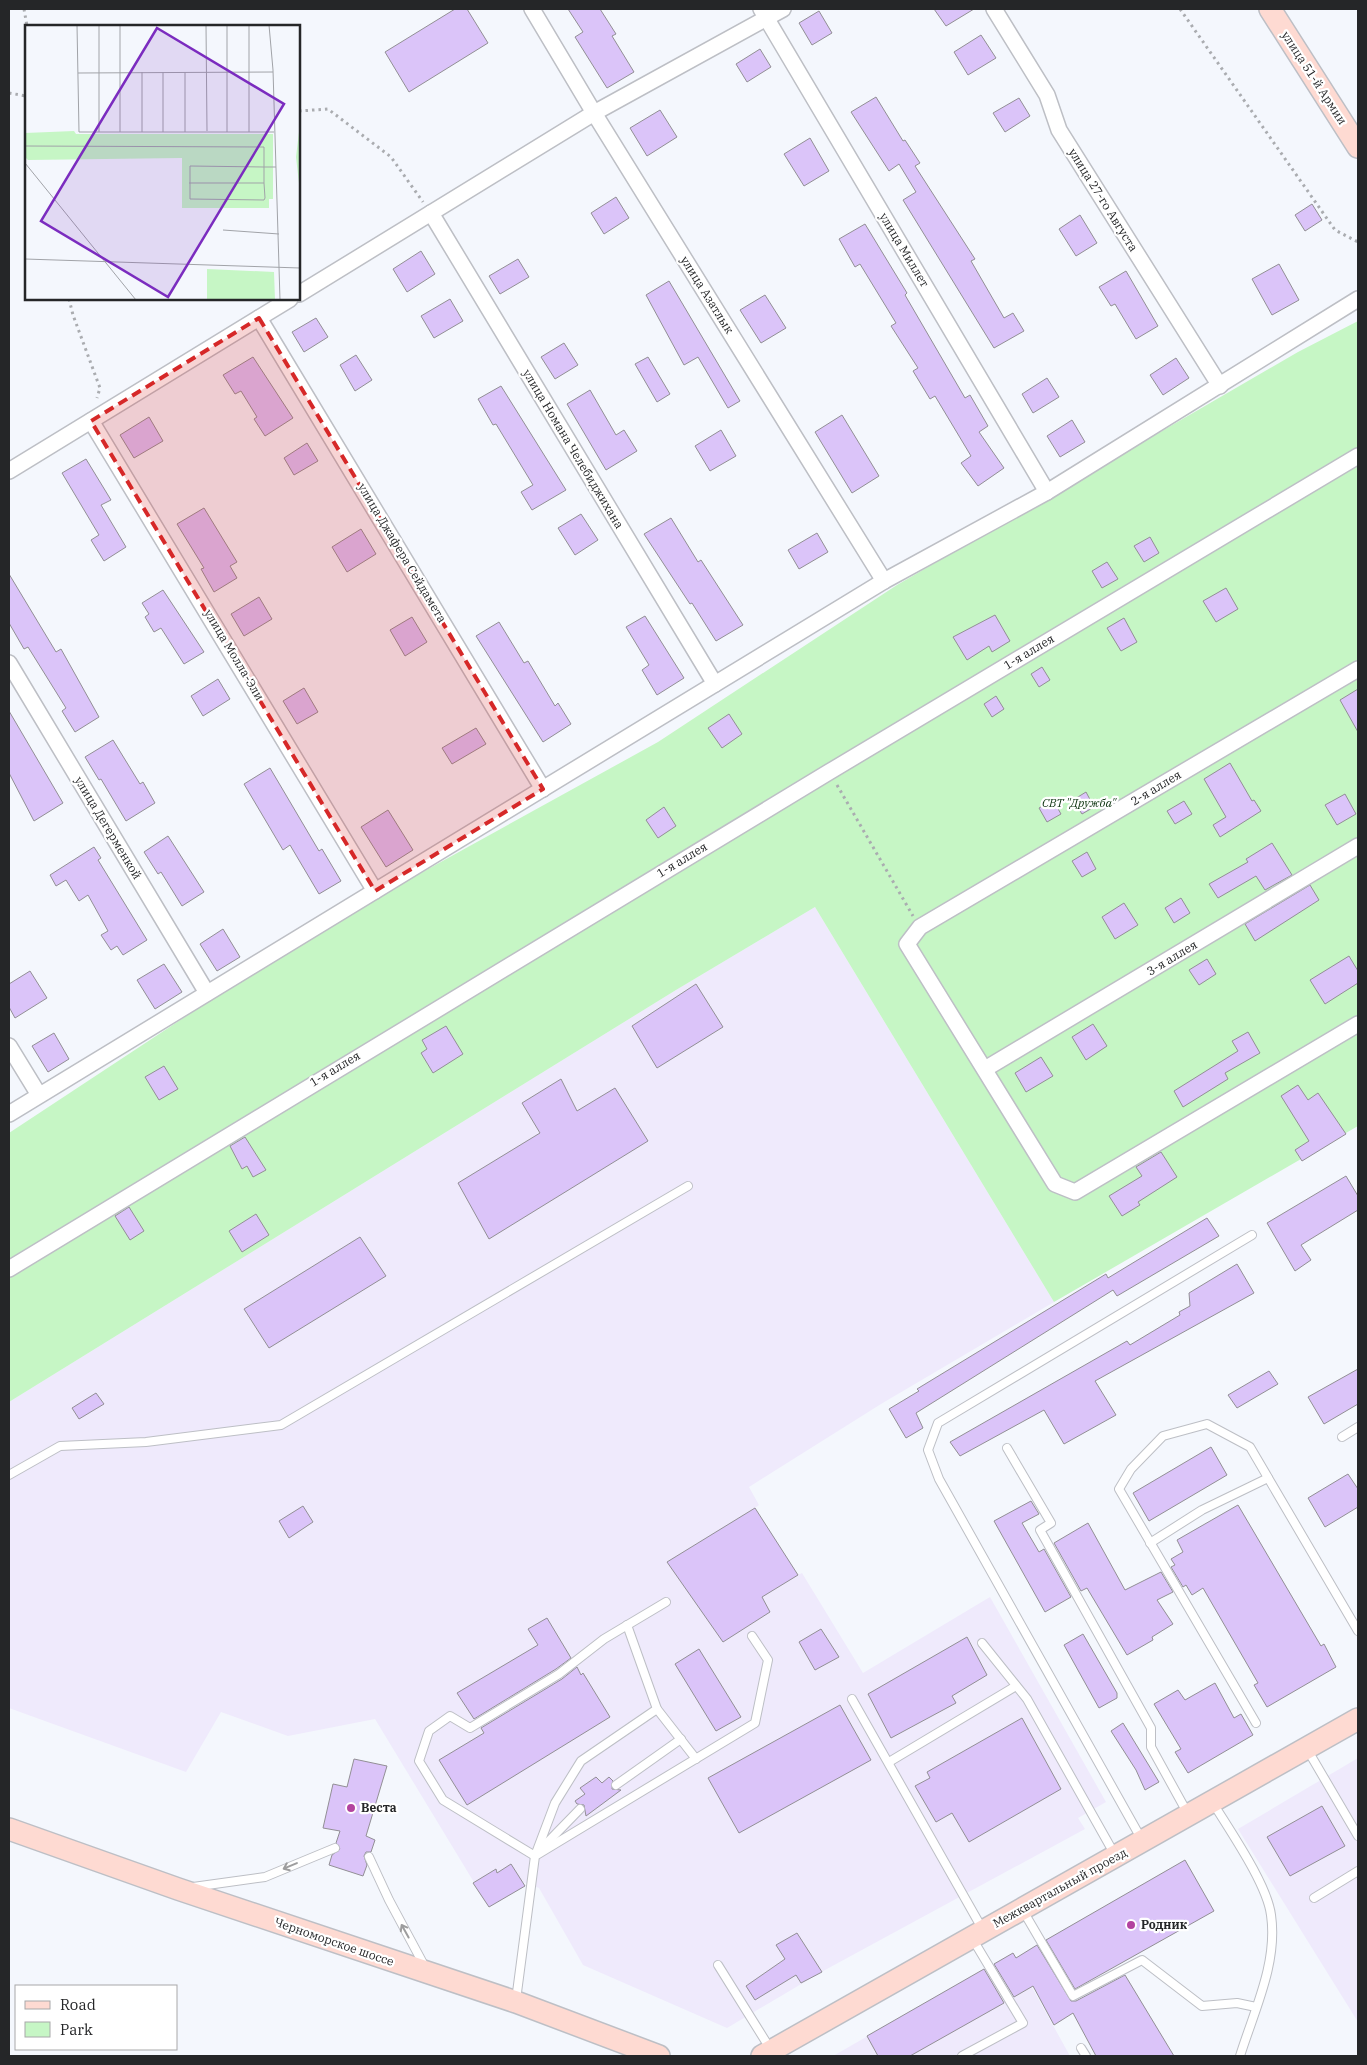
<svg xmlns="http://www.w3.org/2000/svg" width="1367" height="2065" font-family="'IBM Plex Serif',serif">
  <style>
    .industrial { fill: #efeafc }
    .green { fill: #c6f6c5 }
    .building { fill: #dbc4f9; stroke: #928f95 }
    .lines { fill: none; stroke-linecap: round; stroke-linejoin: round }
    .service-casing { stroke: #bdbfc5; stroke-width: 10 }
    .minor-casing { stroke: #bdbfc5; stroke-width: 18 }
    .secondary-casing { stroke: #bdbfc5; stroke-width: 24 }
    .path { stroke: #aaacb0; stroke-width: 3; stroke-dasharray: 2.5 4; stroke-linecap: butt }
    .service { stroke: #fff; stroke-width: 8 }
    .minor { stroke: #fff; stroke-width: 15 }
    .secondary { stroke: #fedad2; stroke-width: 21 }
    .oneway { stroke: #9d9d9e }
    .marked { fill: #d62828; fill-opacity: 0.2; stroke: #d62828; stroke-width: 4; stroke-dasharray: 10 6; stroke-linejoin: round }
    .poi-dot { fill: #b3439f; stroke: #fff; stroke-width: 2 }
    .labels { text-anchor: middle; stroke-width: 4.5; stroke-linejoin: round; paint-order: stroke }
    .street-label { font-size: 12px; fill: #252628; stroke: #fff }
    .park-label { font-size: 12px; font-style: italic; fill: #0d3410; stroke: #fff }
    .poi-label { font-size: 12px; font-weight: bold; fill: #252628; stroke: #fff; text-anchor: start }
    .inset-road { fill: none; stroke: #a1a3a8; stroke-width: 1 }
    .view { fill: #7b2cbf; fill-opacity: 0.15; stroke: #7b2cbf; stroke-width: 2.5 }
    .inset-edge { fill: none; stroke: #252628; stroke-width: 2.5 }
  </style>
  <rect width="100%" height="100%" fill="#f4f7fd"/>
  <g class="industrial">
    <path d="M815 907 1054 1302 881 1404 749 1487 759 1505 755 1508 798 1575 802 1573 863 1673 990 1597 1106 1802 1078 1818 1085 1829 825 1970 727 2028 583 1965 539 1888 523 1882 525 1886 489 1907 375 1719 288 1736 221 1712 186 1772 9 1708V1402L676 990Z"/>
    <path d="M1358 1758V2022L1238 1829Z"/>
    <path d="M1013 1953 1070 2056H833Z"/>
  </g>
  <path class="green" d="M1358 321V1126L1054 1302 815 907 676 990 9 1402V1133L200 1007 410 879 658 742 897 585 1298 352Z"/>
  <g class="building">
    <path d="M455 9H467L488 43 409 92 385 52Z"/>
    <path d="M568 9H600L616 34 612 36 634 72 607 88 575 37 583 32Z"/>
    <path d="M934 9H974L946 26Z"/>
    <path d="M819 11 832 33 812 45 799 23Z"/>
    <path d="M981 35 996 58 968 75 954 52Z"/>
    <path d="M760 49 771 67 747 82 736 64Z"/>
    <path d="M876 97 903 141 905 140 920 163 915 166 975 259 971 261 1004 318 1013 313 1024 331 994 348 903 200 916 192 899 164 889 171 851 112Z"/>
    <path d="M1019 98 1030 116 1005 132 993 113Z"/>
    <path d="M660 110 677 137 647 156 630 128Z"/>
    <path d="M810 138 829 171 804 186 784 154Z"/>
    <path d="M616 197 629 218 604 234 591 213Z"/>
    <path d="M1312 204 1322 220 1305 231 1295 215Z"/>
    <path d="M1080 215 1097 243 1076 256 1059 229Z"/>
    <path d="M865 224 907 293 905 295 965 398 970 395 988 426 979 432 1004 468 978 486 961 463 971 456 935 396 930 399 913 371 918 368 891 326 896 323 860 264 855 267 839 239Z"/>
    <path d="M421 251 435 274 407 292 393 269Z"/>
    <path d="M518 259 529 277 500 294 489 276Z"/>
    <path d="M1279 264 1299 300 1272 315 1252 279Z"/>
    <path d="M1126 271 1158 326 1136 339 1115 304 1111 306 1099 287Z"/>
    <path d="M669 281 740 401 728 408 698 357 684 365 646 295Z"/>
    <path d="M765 295 786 328 761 343 740 310Z"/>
    <path d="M450 299 463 321 434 338 421 316Z"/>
    <path d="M316 318 328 337 304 352 292 332Z"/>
    <path d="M564 343 578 365 555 379 541 357Z"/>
    <path d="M356 355 372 380 355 391 340 365Z"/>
    <path d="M253 357 293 418 265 436 254 419 257 417 241 391 235 394 223 375Z"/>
    <path d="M648 357 670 394 657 402 635 364Z"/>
    <path d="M1176 358 1189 378 1163 395 1150 375Z"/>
    <path d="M1047 378 1059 397 1033 413 1022 394Z"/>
    <path d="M501 386 566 490 532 510 521 492 533 485 496 424 493 425 478 399Z"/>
    <path d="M590 390 616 435 624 430 637 451 606 470 567 404Z"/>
    <path d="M842 415 879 476 852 493 815 432Z"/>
    <path d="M149 417 163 441 134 458 120 435Z"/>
    <path d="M1072 420 1085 442 1060 457 1047 436Z"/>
    <path d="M721 430 736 456 710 471 695 446Z"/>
    <path d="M307 443 318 461 294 475 284 458Z"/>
    <path d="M86 459 111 500 101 505 126 547 104 561 91 540 99 535 62 473Z"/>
    <path d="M204 508 237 562 230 566 237 578 214 592 201 569 204 568 177 524Z"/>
    <path d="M581 514 598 540 575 555 558 528Z"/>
    <path d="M671 518 698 562 701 560 743 625 716 641 692 603 690 604 644 534Z"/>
    <path d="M361 529 376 554 347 572 332 547Z"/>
    <path d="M817 533 828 552 799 569 788 550Z"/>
    <path d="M1150 537 1159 553 1144 562 1134 546Z"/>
    <path d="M1107 562 1118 579 1102 588 1092 571Z"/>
    <path d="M9 574 56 652 61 649 99 717 75 732 62 711 66 708 28 647 24 649 9 623Z"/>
    <path d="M1226 588 1238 609 1216 622 1203 601Z"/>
    <path d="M163 590 204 652 184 664 161 628 154 632 145 617 149 614 142 603Z"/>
    <path d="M259 597 272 619 244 636 231 614Z"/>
    <path d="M995 615 1010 641 992 652 989 646 967 660 953 637Z"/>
    <path d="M645 616 684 678 657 695 642 670 649 665 626 627Z"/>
    <path d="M412 617 427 642 405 656 390 630Z"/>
    <path d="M1124 618 1137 642 1121 651 1107 628Z"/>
    <path d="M499 622 524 663 528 661 555 706 558 703 571 724 543 742 476 636Z"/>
    <path d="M1042 667 1050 680 1039 687 1031 674Z"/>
    <path d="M218 679 230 699 203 716 191 696Z"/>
    <path d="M304 688 318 712 297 724 283 701Z"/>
    <path d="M1358 689V732L1340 700Z"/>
    <path d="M996 696 1004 709 992 717 984 704Z"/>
    <path d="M9 711 63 803 34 821 9 773Z"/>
    <path d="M729 714 742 734 722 748 708 728Z"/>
    <path d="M476 728 486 744 452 764 442 748Z"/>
    <path d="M113 740 140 784 143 782 155 803 126 821 101 779 99 780 85 757Z"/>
    <path d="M1230 763 1252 801 1254 800 1261 811 1220 837 1213 825 1226 817 1204 779Z"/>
    <path d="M270 768 319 851 322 849 341 881 319 894 290 845 283 850 244 784Z"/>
    <path d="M1086 792 1094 807 1082 814 1073 800Z"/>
    <path d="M1345 794 1356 814 1337 825 1325 805Z"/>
    <path d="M1053 800 1061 814 1047 822 1039 808Z"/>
    <path d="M1184 801 1192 814 1175 824 1167 811Z"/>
    <path d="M664 807 676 826 658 838 646 820Z"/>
    <path d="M388 810 413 850 386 867 361 827Z"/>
    <path d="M168 836 204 892 182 906 161 872 158 874 144 852Z"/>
    <path d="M1272 843 1292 875 1265 890 1256 876 1218 898 1209 884 1248 862 1246 859Z"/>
    <path d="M94 847 101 858 98 860 147 940 123 955 117 946 111 950 101 935 108 931 88 895 79 901 66 880 56 886 50 875Z"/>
    <path d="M1087 852 1096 869 1082 877 1072 861Z"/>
    <path d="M1310 885 1319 900 1255 941 1245 924Z"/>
    <path d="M1181 898 1190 913 1174 923 1165 908Z"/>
    <path d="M1124 903 1138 925 1115 939 1102 917Z"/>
    <path d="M223 929 240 957 217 971 200 944Z"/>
    <path d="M1349 956 1358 971V983L1325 1004 1310 980Z"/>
    <path d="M1207 959 1216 974 1199 985 1189 970Z"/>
    <path d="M164 964 182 992 155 1009 137 980Z"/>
    <path d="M30 971 47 998 15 1018 9 1007V984Z"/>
    <path d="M696 984 723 1027 657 1068 632 1026Z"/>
    <path d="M1093 1024 1107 1046 1086 1060 1072 1037Z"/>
    <path d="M446 1026 463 1054 433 1073 421 1053 427 1049 422 1040Z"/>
    <path d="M1248 1032 1260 1053 1225 1073 1228 1079 1183 1107 1174 1091 1238 1051 1232 1041Z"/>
    <path d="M54 1033 69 1059 48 1072 32 1046Z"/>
    <path d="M1041 1057 1053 1076 1026 1092 1015 1073Z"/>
    <path d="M164 1066 178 1089 159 1100 145 1077Z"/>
    <path d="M561 1079 577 1111 615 1088 648 1141 489 1239 458 1183 540 1133 522 1103Z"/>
    <path d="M1298 1085 1308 1100 1318 1093 1346 1134 1302 1161 1295 1150 1309 1141 1281 1096Z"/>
    <path d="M245 1137 266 1170 253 1177 247 1166 242 1169 230 1146Z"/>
    <path d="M1161 1152 1177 1177 1138 1202 1140 1205 1122 1216 1109 1196 1142 1176 1136 1167Z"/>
    <path d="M1346 1176 1358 1196V1210L1301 1245 1311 1260 1295 1271 1267 1223Z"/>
    <path d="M129 1207 144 1231 130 1240 115 1216Z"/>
    <path d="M256 1214 269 1235 242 1252 229 1231Z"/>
    <path d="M1207 1218 1219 1236 1117 1296 1113 1290 916 1413 923 1428 906 1438 889 1409 919 1391 917 1389 1106 1274 1108 1278Z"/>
    <path d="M360 1237 386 1276 269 1348 244 1309Z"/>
    <path d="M1237 1264 1254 1293 1095 1381 1116 1415 1064 1444 1044 1410 960 1456 950 1442 1127 1341 1130 1345 1180 1315 1179 1312 1190 1306 1189 1293Z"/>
    <path d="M1358 1369V1404L1324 1424 1308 1397Z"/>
    <path d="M1269 1371 1278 1384 1237 1408 1228 1395Z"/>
    <path d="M96 1393 104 1404 79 1419 72 1408Z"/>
    <path d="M1211 1447 1227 1475 1149 1521 1133 1493Z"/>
    <path d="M1348 1474 1358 1489V1507L1325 1527 1308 1498Z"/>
    <path d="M1031 1501 1039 1514 1022 1523 1039 1552 1044 1549 1071 1597 1045 1612 994 1521Z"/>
    <path d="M1238 1505 1321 1646 1324 1644 1336 1667 1267 1707 1254 1685 1258 1683 1203 1588 1192 1595 1186 1585 1183 1587 1171 1567 1175 1565 1171 1559 1183 1552 1177 1540Z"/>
    <path d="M303 1506 313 1522 289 1538 279 1521Z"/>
    <path d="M755 1508 798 1575 762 1597 770 1612 723 1642 667 1562Z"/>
    <path d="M1088 1523 1125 1590 1161 1572 1173 1592 1157 1600 1173 1624 1152 1637 1153 1640 1127 1655 1087 1588 1081 1591 1054 1543Z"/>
    <path d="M547 1618 571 1658 556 1669 474 1719 457 1693 538 1645 528 1629Z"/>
    <path d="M821 1629 839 1657 815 1670 799 1642Z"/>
    <path d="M1083 1634 1117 1693V1698L1099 1708 1064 1645Z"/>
    <path d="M967 1637 987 1675 952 1696 956 1703 891 1738 868 1694Z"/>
    <path d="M699 1649 741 1717 716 1731 675 1664Z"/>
    <path d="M577 1667 581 1675 583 1673 610 1717 467 1805 439 1760 484 1733 481 1728 562 1679Z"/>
    <path d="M1215 1683 1234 1718 1241 1714 1253 1735 1188 1773 1175 1752 1181 1749 1154 1704 1178 1690 1185 1700Z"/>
    <path d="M840 1705 871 1760 739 1833 708 1778Z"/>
    <path d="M1022 1718 1061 1789 969 1842 952 1813 936 1822 915 1786 930 1778 927 1772Z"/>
    <path d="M1123 1723 1159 1782 1145 1790 1136 1770 1111 1731Z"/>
    <path d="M354 1759 387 1766 366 1836 375 1840 371 1852H366L364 1856 367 1865 363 1876 329 1865 332 1855 340 1849 336 1843 340 1831 323 1828 333 1784 347 1787Z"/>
    <path d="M596 1777 602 1783 609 1777 613 1781 612 1789 621 1790 586 1816 584 1805 577 1804 575 1801 585 1794 580 1788Z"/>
    <path d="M1322 1806 1345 1846 1290 1876 1267 1837Z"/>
    <path d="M1185 1860 1214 1911 1075 1989 1046 1940Z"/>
    <path d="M511 1864 525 1886 489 1907 473 1883 496 1869 497 1873Z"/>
    <path d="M797 1933 822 1972 801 1983 796 1975 755 2000 746 1986 785 1959 776 1945Z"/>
    <path d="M1037 1945 1071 2001H1076L1125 1975 1174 2056H1096L1073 2013 1054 2025 1033 1986 1014 1997 994 1964 1013 1953 1016 1958Z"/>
    <path d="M984 1969 1004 2003 910 2056H878L867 2036Z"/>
  </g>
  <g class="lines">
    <g class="service-casing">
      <g id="service">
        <path d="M1342 1437 1358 1427"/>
        <path d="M1007 1448 1051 1523 1040 1530 1151 1728V1747L1188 1814"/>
        <path d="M9 1475 60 1446 146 1442 281 1425 688 1186"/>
        <path d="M1150 1543 1202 1510 1268 1478"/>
        <path d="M627 1625 657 1709 696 1759"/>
        <path d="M982 1643 1027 1699 1115 1855"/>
        <path d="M852 1699 983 1930"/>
        <path d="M1256 1723 1119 1489 1131 1469 1163 1436 1207 1424 1250 1447 1358 1631"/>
        <path d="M1307 1749 1358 1836"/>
        <path d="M889 1762 1016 1686"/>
        <path d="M616 1785 681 1739"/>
        <path d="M1213 1803C1230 1831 1267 1884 1271 1915 1278 1963 1254 2011 1240 2056"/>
        <path d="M1142 1840 939 1479 928 1450 938 1423 1252 1235"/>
        <path d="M541 1849 580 1809"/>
        <path d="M535 1856 443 1800 419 1761 429 1731 450 1716 470 1728 559 1674 604 1639 666 1602"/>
        <path d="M535 1856 555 1803 581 1761 657 1709"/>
        <path d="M369 1857 389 1900 425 1967"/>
        <path d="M193 1887 265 1877 335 1848"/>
        <path d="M1314 1898 1358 1871"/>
        <path d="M1022 1909 1073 1996 1142 1960 1202 2006 1237 2003 1256 2007"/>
        <path d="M718 1965 771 2050"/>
        <path d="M516 2000 535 1856 755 1723 768 1660 752 1636"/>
        <path d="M1081 2048 1086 2056"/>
        <path d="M962 2056 1023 2023 972 1938"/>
      </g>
    </g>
    <g class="minor-casing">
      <g id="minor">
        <path d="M532 9 594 113 884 581"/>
        <path d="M761 9 1047 492"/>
        <path d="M994 9 1047 95 1059 130 1220 386"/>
        <path d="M431 213 715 684"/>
        <path d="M299 294 594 113 783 9"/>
        <path d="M259 318 543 789"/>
        <path d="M91 421 375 891"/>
        <path d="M9 471 290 299"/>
        <path d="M9 663 207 993"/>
        <path d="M1358 669 920 927 907 944 1055 1184 1075 1192 1358 1024"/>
        <path d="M9 1046 39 1095"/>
        <path d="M985 1069 1358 846"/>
        <path d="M9 1114 884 581 1047 492 1358 299"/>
        <path d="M9 1269 829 772 1358 456"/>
      </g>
    </g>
    <g class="secondary-casing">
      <g id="secondary">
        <path d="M1270 9 1358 147"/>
        <path d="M9 1829 178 1889 516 2002 659 2056"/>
        <path d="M762 2056 1358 1719"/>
      </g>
    </g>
    <g class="path">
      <path d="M24 9 27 26"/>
      <path d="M1180 9 1335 230 1358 242"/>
      <path d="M9 93 26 96"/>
      <path d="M299 111 328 109 391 157 423 202"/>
      <path d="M69 299 73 315 100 388 97 398"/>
      <path d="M837 785 913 916"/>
    </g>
    <use href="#service" class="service"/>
    <use href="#minor" class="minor"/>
    <use href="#secondary" class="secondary"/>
  </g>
  <defs><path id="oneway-shaft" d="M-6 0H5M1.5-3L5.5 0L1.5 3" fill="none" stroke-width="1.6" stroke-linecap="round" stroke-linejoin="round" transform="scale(1.25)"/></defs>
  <g class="oneway">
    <use href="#oneway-shaft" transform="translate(290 1866) rotate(157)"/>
    <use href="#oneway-shaft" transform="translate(405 1931) rotate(-119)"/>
  </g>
  <path class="marked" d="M259 318 543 789 375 891 91 421Z"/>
  <g class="poi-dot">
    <circle cx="351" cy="1808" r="5"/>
    <circle cx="1131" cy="1925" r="5"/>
  </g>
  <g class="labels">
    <g class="street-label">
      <text transform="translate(1314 78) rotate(57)" y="4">улица 51-й Армии</text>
      <text transform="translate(1103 200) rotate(58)" y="4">улица 27-го Августа</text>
      <text transform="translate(904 250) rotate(59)" y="4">улица Миллет</text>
      <text transform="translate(707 295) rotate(58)" y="4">улица Азатлык</text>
      <text transform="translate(573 449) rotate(59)" y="4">улица Номана Челебиджихана</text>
      <text transform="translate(402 553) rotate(59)" y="4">улица Джафера Сейдамета</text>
      <text transform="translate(1029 652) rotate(-31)" y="4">1-я аллея</text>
      <text transform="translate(234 655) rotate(59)" y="4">улица Молла-Эли</text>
      <text transform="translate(1156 788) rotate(-31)" y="4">2-я аллея</text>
      <text transform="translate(108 828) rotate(59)" y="4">улица Дегерменкой</text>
      <text transform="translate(682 860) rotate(-31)" y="4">1-я аллея</text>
      <text transform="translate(1172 958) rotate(-31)" y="4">3-я аллея</text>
      <text transform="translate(335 1069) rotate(-31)" y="4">1-я аллея</text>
      <text transform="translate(1060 1888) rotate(-29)" y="4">Межквартальный проезд</text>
      <text transform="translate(334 1942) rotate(19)" y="4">Черноморское шоссе</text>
    </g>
    <g class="park-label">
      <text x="1079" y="807">СВТ "Дружба"</text>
    </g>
    <g class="poi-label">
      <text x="361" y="1812">Веста</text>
      <text x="1141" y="1929">Родник</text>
    </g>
  </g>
  <g transform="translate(25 25)">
    <rect width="275" height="275" fill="#f4f7fd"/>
    <path d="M49 106 51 109H248V174H244V183H157V133L3 135 0 132V108ZM274 107H275V167L271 132ZM182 244 249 247 250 275H182Z" fill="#c6f6c5"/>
    <path class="inset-road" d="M52 0 54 107H249M74 0V107M95 0V107M181 0 182 106M244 0 248 45 255 275M117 47V107M138 47V107M160 47V107M53 48 248 47M202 107V0M224 107V0M0 121 239 122V158L240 173 239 175 165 174V141L239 142H251M0 138 111 275M164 158H239M198 205 254 209M0 234 275 243"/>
    <path class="view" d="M132 3 259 79 143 272 16 196Z"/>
    <rect width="275" height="275" class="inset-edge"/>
  </g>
  <rect width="1367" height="2065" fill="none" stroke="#252628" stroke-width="20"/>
  <rect x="15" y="1985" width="162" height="65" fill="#ffffff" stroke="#a8a8a9"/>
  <rect x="25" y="2001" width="25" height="8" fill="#fedad2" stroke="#a8a8a9"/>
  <text x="60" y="2010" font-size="15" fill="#252628">Road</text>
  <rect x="25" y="2022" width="25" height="15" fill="#c6f6c5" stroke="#a8a8a9"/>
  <text x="60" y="2035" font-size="15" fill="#252628">Park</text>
</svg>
